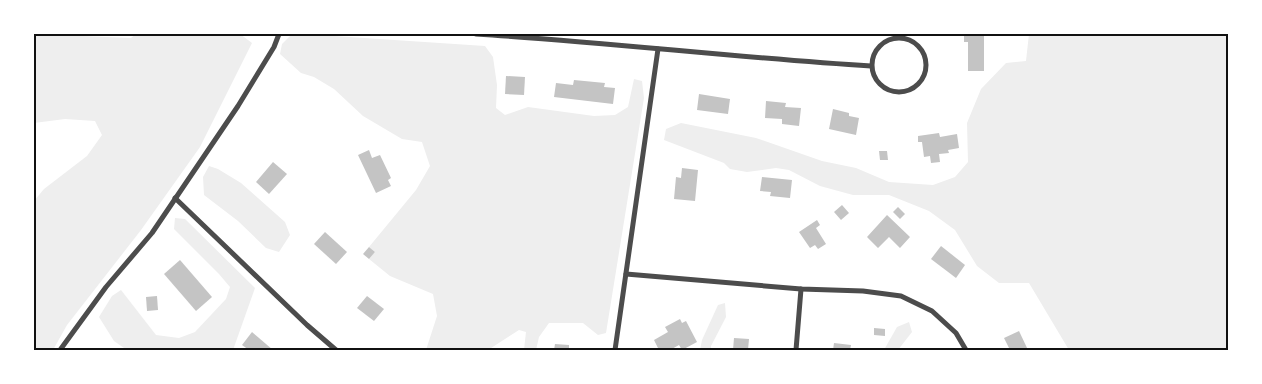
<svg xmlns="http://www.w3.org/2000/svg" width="1262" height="384" font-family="Manrope,sans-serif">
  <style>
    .green { fill: #eee }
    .building { fill: #c4c4c4 }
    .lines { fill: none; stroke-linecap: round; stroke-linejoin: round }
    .minor { stroke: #4c4c4c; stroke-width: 5 }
    .neatline { fill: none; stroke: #111; stroke-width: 2 }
  </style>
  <rect width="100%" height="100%" fill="#fff"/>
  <g class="green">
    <path d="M34 34 131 38 136 34H240L252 43 200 147 141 230 67 325 53 350H34V201L44 189 87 156 102 135 95 121 65 119 34 123Z"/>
    <path d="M304 34 485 46 493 57 497 85 496 108 505 115 528 107 594 116 615 115 628 107 634 79 642 81 644 98 606 333 598 335 583 323H549L539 337 536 350H524L526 332 519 330 488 350H426L437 316 433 294 390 276 369 259 375 252 369 247 416 190 430 166 422 142 402 139 363 116 334 89 314 77 301 73 280 54 282 44 291 35Z"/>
    <path d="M1029 34H1228V350H1069L1029 283H999L977 266 955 230 929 211 889 195H853L820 186 789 170 776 168 747 172 730 169 724 163 664 140 666 129 681 123 756 138 822 161 856 168 889 182 933 185 955 177 968 162 967 123 981 89 1006 63 1026 61Z"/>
    <path d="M209 166 218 169 241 183 285 222 290 235 279 252 266 248 238 221 204 195 203 177Z"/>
    <path d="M175 218 185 219 255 288 233 350H127L114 341 99 317 112 296 121 290 156 335 179 338 195 332 226 299 230 287 219 274 174 229Z"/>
    <path d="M725 303 726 317 711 346V350H700L702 340 718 305Z"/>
    <path d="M909 322 912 332 898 350H884L897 327Z"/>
  </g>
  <g class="building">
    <path d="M964 34H984V71H968V42H964Z"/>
    <path d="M506 76 525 77 524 95 505 94Z"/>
    <path d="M574 80 605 83 604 87 615 88 613 104 554 97 556 83 573 85Z"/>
    <path d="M699 94 730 99 728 114 697 110Z"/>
    <path d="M766 101 786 103 785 107 801 108 799 126 782 124V119L765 118Z"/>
    <path d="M833 109 849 113V116L859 118 856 135 829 129Z"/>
    <path d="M939 133 940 137 957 134 959 148 948 150 949 153 939 154 940 162 931 163 930 156 924 157 922 142H918V136Z"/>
    <path d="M369 150 372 158 380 155 391 178 388 180 391 186 376 193 358 155Z"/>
    <path d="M879 151H887L888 160H880Z"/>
    <path d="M273 162 287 174 269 194 256 182Z"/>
    <path d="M682 168 698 170 695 201 674 199 676 177 681 178Z"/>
    <path d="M762 177 792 180 790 198 770 196 771 192 760 191Z"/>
    <path d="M842 205 849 213 841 220 834 212Z"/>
    <path d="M898 207 905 214 900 219 893 212Z"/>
    <path d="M887 215 910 237 900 248 889 237 878 248 867 237Z"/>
    <path d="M817 220 820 225 816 228 826 244 818 249 815 245 810 248 799 232Z"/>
    <path d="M325 232 347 252 336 264 314 244Z"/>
    <path d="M941 246 965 265 956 278 931 259Z"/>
    <path d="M369 247 375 252 369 259 363 254Z"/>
    <path d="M180 260 212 297 196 311 164 274Z"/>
    <path d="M157 296 158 310 147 311 146 297Z"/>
    <path d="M367 296 384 309 374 321 357 308Z"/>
    <path d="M680 319 682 323 686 321 697 342 682 350 679 345 670 350H659L654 340 668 332 665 327Z"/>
    <path d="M874 328 885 329V336L874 335Z"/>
    <path d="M1019 331 1028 350H1010L1004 338Z"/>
    <path d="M252 332 273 350H249L242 345Z"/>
    <path d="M734 338 749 339 748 350H733Z"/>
    <path d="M834 343 851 345 850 350H833Z"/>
    <path d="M555 344 569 345V350H554Z"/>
  </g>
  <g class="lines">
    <g class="minor">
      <path d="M476 34C608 42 739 58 871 66"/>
      <circle cx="899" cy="65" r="27"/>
      <path d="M175 198 307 325 336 350"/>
      <path d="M626 274 801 289 863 291 901 296 932 311 956 333 966 350"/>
      <path d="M60 350 106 287 152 233 238 106 274 47 279 34"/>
      <path d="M615 350 658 49"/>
      <path d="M796 350 801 289"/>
    </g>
  </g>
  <rect width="1262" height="384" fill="none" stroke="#ffffff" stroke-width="70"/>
  <rect x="35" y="35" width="1192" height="314" class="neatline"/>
</svg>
